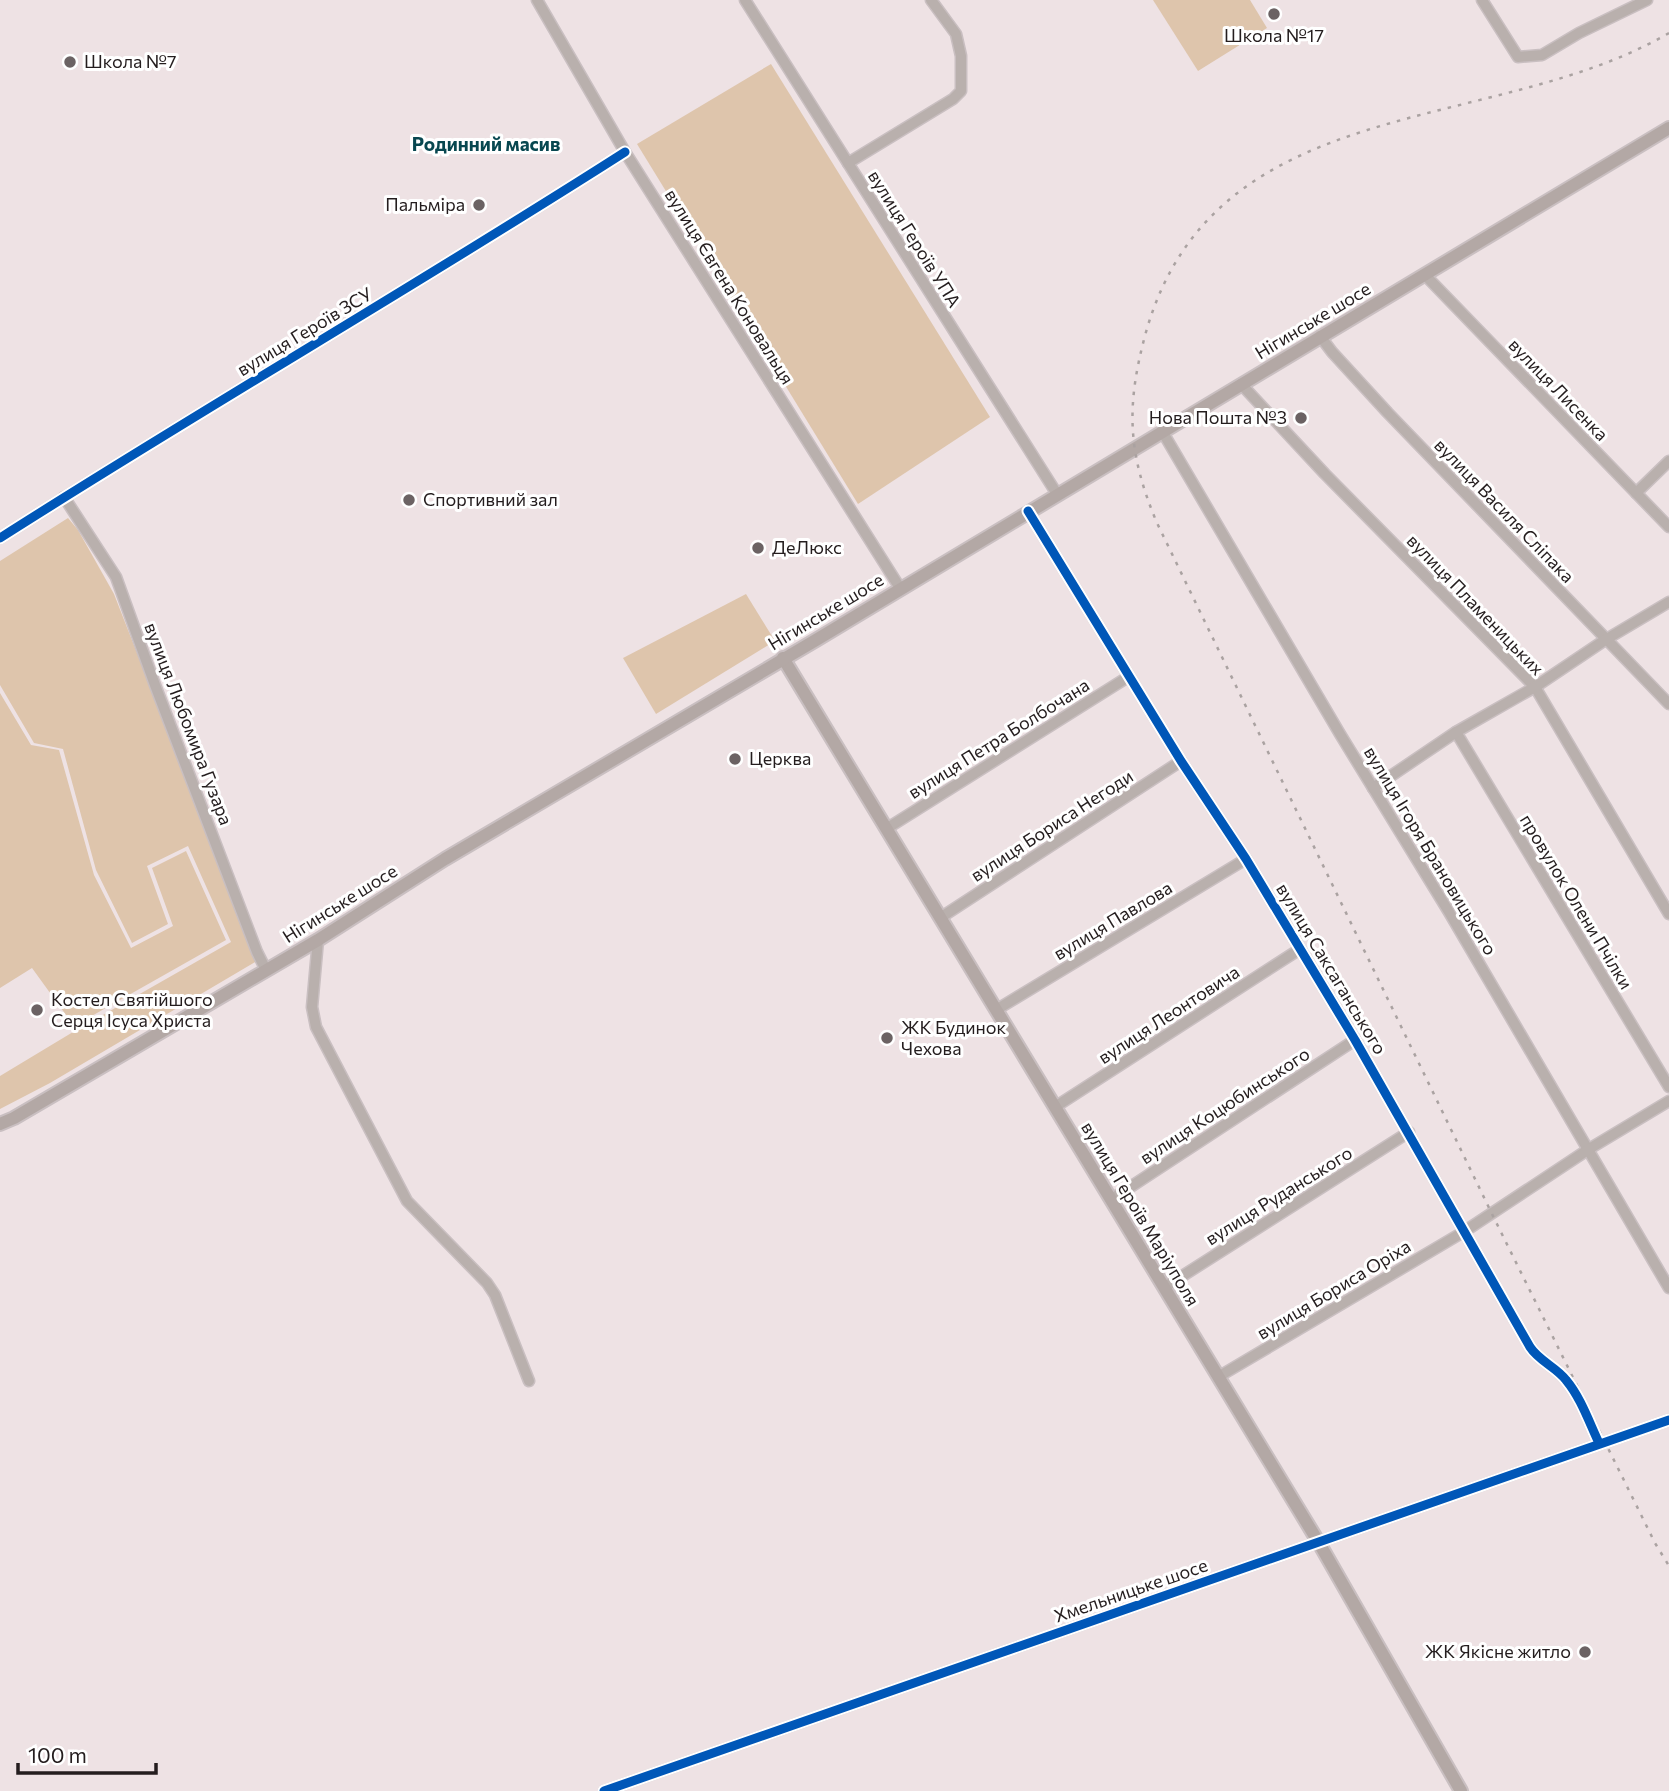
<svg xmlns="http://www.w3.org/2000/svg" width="1669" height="1791" font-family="Commissioner,sans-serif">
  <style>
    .green { fill: #dec5ac }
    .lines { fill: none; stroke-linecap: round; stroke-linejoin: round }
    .minor-casing { stroke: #c9bfc1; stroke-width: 13 }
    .major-casing { stroke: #c9bfc1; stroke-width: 16 }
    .minor { stroke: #b9b0ad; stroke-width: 10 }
    .major { stroke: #b3a8a5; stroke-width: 12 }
    .rail { stroke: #aaa2a1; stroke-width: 2.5; stroke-dasharray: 3.5 7; stroke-linecap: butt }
    .cycleway-casing { stroke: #fff; stroke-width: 13 }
    .cycleway { stroke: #0057b8; stroke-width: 9 }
    .poi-dot { fill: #6b6263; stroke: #fff; stroke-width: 2.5 }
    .labels { text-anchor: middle; stroke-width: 6; stroke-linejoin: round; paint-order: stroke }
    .poi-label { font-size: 18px; fill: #241d1e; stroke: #fff; text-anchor: start }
    .street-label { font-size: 18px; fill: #241d1e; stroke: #fff }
    .neighbourhood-label { font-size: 19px; font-weight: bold; fill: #084750; stroke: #fff }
  </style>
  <rect width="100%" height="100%" fill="#eee2e4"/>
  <g class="green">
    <path d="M1153 0H1250L1267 28 1198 71Z"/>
    <path d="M771 64 990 417 858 504 637 144Z"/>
    <path d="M68 518 78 530 114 594 257 961 50 1083 0 1109V1076L73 1032 231 942 188 846 147 866 168 924 132 943 96 870 63 749 34 743 0 685V561Z"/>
    <path d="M746 594 775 641 656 714 623 658Z"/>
    <path d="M0 693 31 745 59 750 94 875 131 948 173 926 152 868 186 851 226 940 74 1026 32 968 0 988Z"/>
  </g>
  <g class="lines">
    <g class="minor-casing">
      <g id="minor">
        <path d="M537 0 625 152 900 588"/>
        <path d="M745 0 1057 494"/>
        <path d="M1482 0 1518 57 1542 55 1579 33 1647 0"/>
        <path d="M848 163 953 99 961 91V56L956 34 931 0"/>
        <path d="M1425 275 1669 527"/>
        <path d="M1320 336 1332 352 1388 413 1669 704"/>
        <path d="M1241 384 1325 474 1535 687 1669 914"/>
        <path d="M1162 431 1340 734 1449 912 1669 1288"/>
        <path d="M1636 493 1669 461"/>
        <path d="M64 497 116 577 155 685 257 952 266 970"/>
        <path d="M1028 511 1181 761 1246 859 1355 1040 1530 1347C1539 1361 1556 1367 1566 1380 1581 1398 1589 1422 1599 1443"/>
        <path d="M0 538C207 406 419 284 625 152"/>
        <path d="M1456 732 1669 1087"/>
        <path d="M1373 788 1456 732 1535 687 1605 640 1669 602"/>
        <path d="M886 829 1128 677"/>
        <path d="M940 918 1181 761"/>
        <path d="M318 940 312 1007 316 1027 407 1201 487 1283 495 1295 529 1381"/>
        <path d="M996 1010 1246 859"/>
        <path d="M1055 1107 1300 949"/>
        <path d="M1112 1199 1355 1040"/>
        <path d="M1165 1287 1409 1132"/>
        <path d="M1218 1377 1465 1231 1589 1149 1669 1101"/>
        <path d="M604 1791 1669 1420"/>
      </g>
    </g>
    <g class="major-casing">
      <g id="major">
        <path d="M783 658 1319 1543 1461 1791"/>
        <path d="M0 1124 14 1118 318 940 445 859 816 640 1669 128"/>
      </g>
    </g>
    <use href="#minor" class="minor"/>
    <use href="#major" class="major"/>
    <path class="rail" d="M1669 33C1493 136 1215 89 1146 332 1126 405 1127 452 1157 523L1492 1214 1655 1543 1669 1566"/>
    <g class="cycleway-casing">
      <g id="cycleway">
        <path d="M1028 511 1181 761 1246 859 1355 1040 1530 1347C1539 1361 1556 1367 1566 1380 1581 1398 1589 1422 1599 1443"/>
        <path d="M0 538C207 406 419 284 625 152"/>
        <path d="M604 1791 1669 1420"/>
      </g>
    </g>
    <use href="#cycleway" class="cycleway"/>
  </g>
  <g class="poi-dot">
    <circle cx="1274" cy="14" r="7"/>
    <circle cx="70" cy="62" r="7"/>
    <circle cx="479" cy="205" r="7"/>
    <circle cx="1301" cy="418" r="7"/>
    <circle cx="409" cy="500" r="7"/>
    <circle cx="758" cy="548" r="7"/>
    <circle cx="735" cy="759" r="7"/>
    <circle cx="37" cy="1010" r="7"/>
    <circle cx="887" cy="1038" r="7"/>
    <circle cx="1585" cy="1652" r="7"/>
  </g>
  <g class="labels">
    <g class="poi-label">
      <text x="1274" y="42" text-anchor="middle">Школа №17</text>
      <text x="84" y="68">Школа №7</text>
      <text x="465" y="211" text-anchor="end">Пальміра</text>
      <text x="1287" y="424" text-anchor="end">Нова Пошта №3</text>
      <text x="423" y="506">Спортивний зал</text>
      <text x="772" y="554">ДеЛюкс</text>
      <text x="749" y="765">Церква</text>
      <text x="51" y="1006">Костел Святійшого<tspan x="51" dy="21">Серця Ісуса Христа</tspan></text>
      <text x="901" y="1034">ЖК Будинок<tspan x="901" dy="21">Чехова</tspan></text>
      <text x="1571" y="1658" text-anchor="end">ЖК Якісне житло</text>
    </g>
    <g class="street-label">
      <text transform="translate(914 239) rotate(58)" y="6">вулиця Героїв УПА</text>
      <text transform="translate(729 287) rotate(58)" y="6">вулиця Євгена Коновальця</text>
      <text transform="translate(1313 321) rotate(-31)" y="6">Нігинське шосе</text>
      <text transform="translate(305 332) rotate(-31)" y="6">вулиця Героїв ЗСУ</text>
      <text transform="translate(1558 390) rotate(46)" y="6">вулиця Лисенка</text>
      <text transform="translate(1504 511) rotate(46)" y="6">вулиця Василя Сліпака</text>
      <text transform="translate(1475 605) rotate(46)" y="6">вулиця Пламеницьких</text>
      <text transform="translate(826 612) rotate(-31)" y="6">Нігинське шосе</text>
      <text transform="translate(188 724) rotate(69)" y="6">вулиця Любомира Гузара</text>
      <text transform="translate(999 739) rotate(-32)" y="6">вулиця Петра Болбочана</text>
      <text transform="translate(1052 826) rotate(-33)" y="6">вулиця Бориса Негоди</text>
      <text transform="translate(1430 851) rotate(59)" y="6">вулиця Ігоря Брановицького</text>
      <text transform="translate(1576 902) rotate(59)" y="6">провулок Олени Пчілки</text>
      <text transform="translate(340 904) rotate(-32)" y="6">Нігинське шосе</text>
      <text transform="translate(1113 921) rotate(-31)" y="6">вулиця Павлова</text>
      <text transform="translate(1331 969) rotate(59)" y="6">вулиця Саксаганського</text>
      <text transform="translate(1169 1015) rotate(-33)" y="6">вулиця Леонтовича</text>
      <text transform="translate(1225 1106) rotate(-33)" y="6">вулиця Коцюбинського</text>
      <text transform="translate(1279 1196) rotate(-32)" y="6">вулиця Руданського</text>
      <text transform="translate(1140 1214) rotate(59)" y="6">вулиця Героїв Маріуполя</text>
      <text transform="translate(1334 1290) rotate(-31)" y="6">вулиця Бориса Оріха</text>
      <text transform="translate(1131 1591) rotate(-19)" y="6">Хмельницьке шосе</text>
    </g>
    <g class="neighbourhood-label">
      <text x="486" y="151">Родинний масив</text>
    </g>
  </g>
  <path d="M18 1763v10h138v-10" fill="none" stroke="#241d1e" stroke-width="3.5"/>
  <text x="28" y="1763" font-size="21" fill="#241d1e" stroke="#ffffff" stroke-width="5" paint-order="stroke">100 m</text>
</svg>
